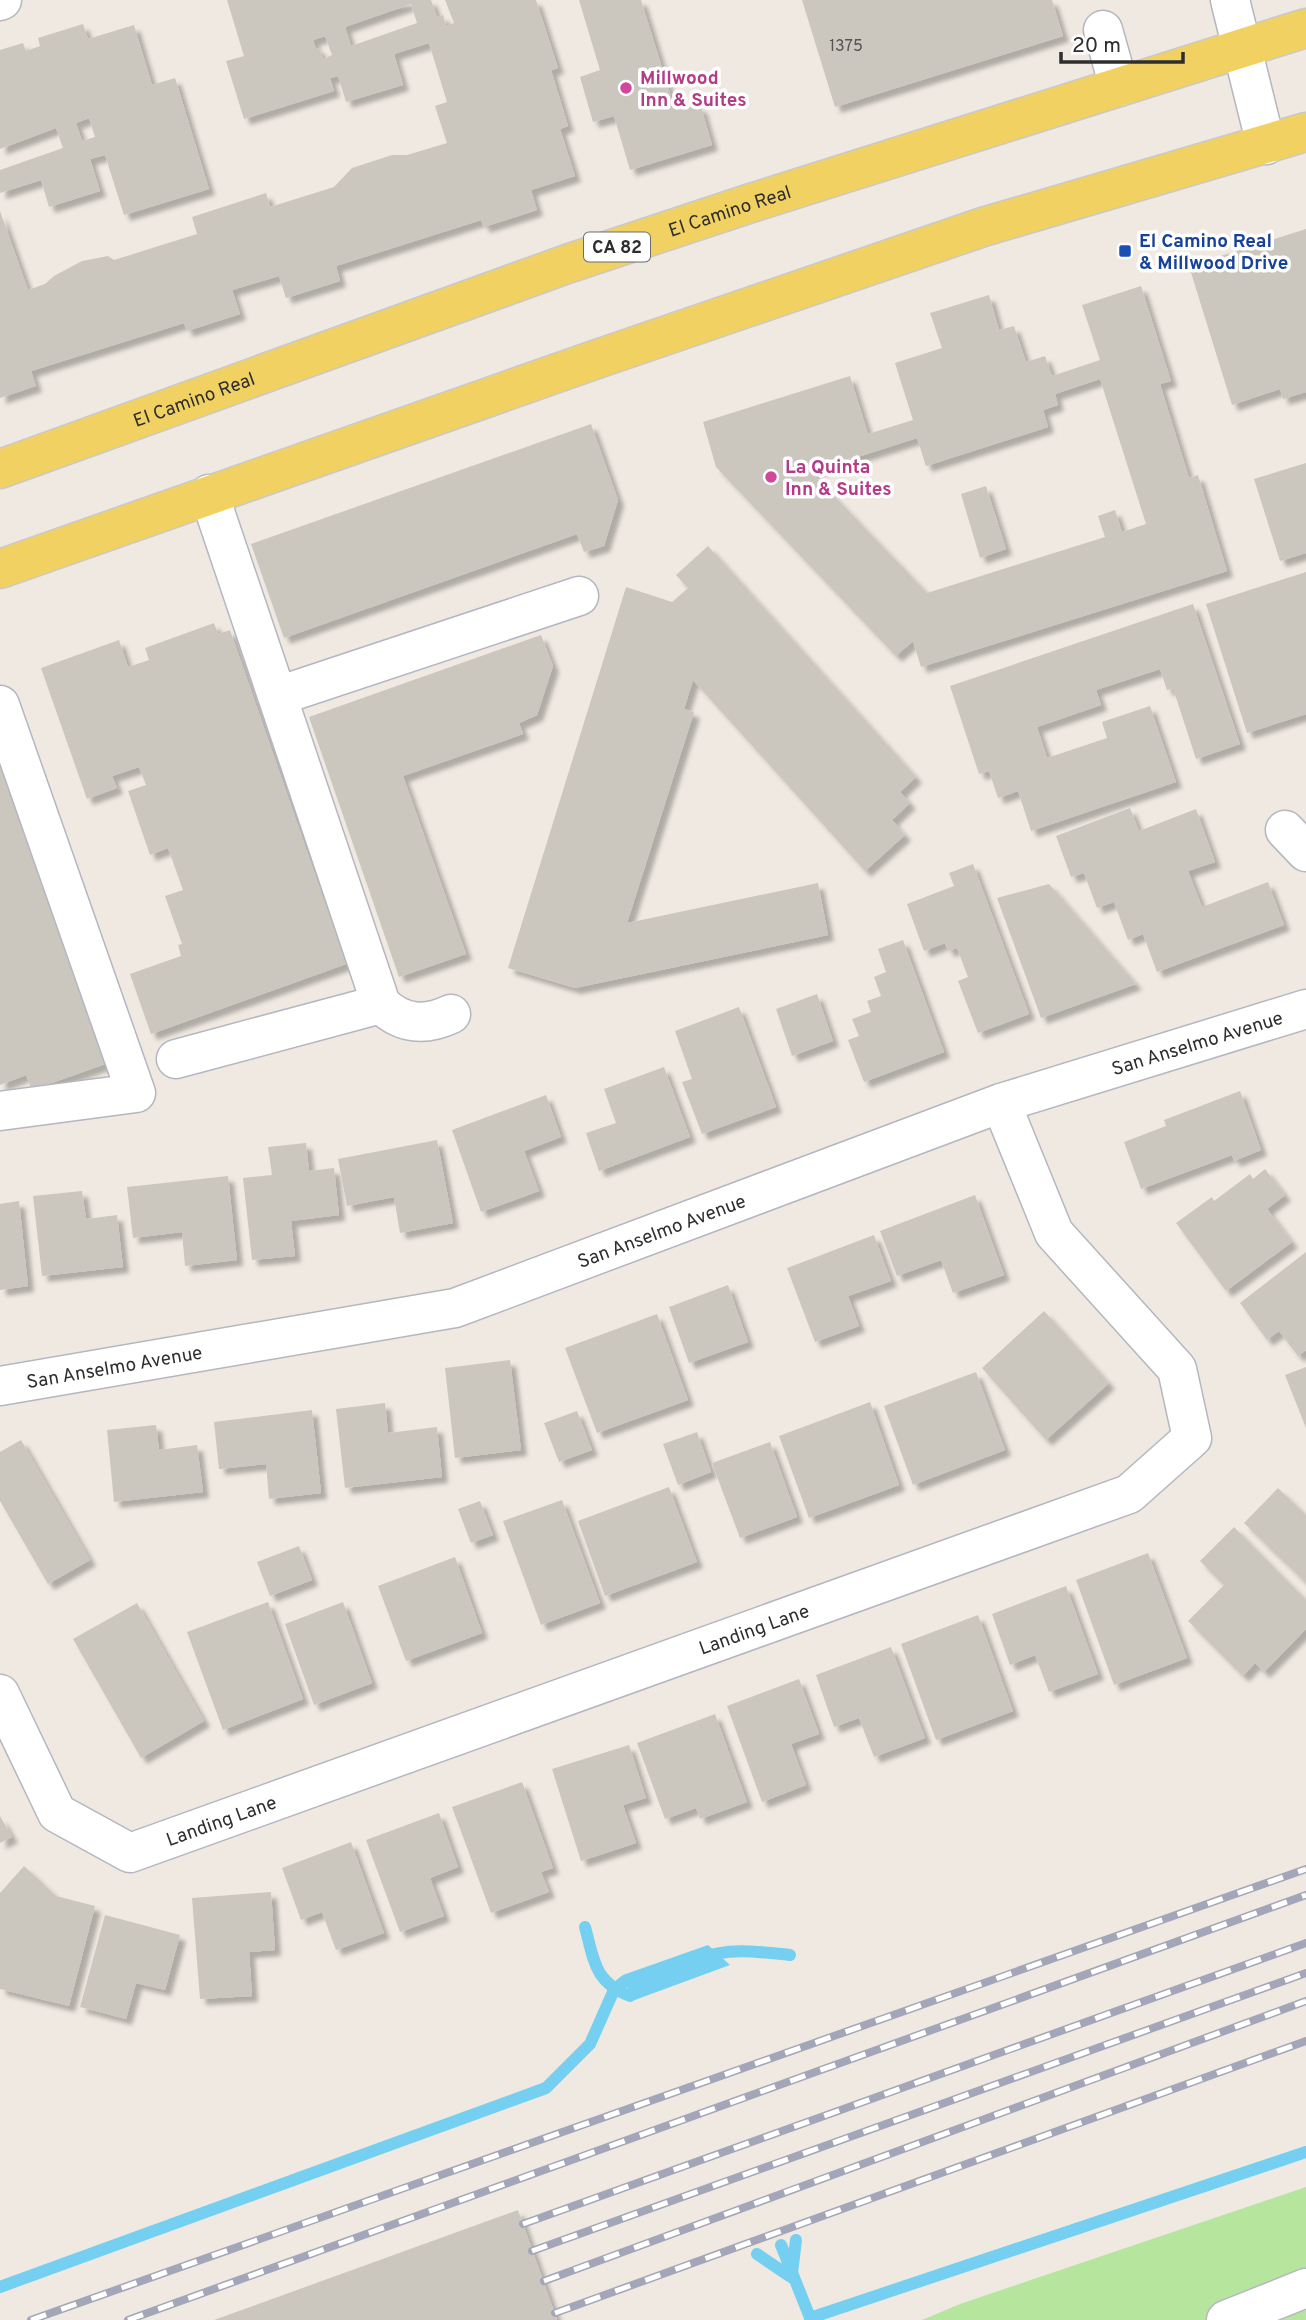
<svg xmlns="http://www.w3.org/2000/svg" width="1306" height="2320" font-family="Overpass,sans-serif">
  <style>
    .green { fill: #b6e59e }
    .water { fill: #75cff0 }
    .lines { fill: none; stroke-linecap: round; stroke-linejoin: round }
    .stream { stroke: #75cff0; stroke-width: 12 }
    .building { fill: #cbc7bf; fill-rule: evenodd; filter: url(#shadow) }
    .minor-casing { stroke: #b4b7c1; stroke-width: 41 }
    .major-casing { stroke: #c9c9c9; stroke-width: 41 }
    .minor { stroke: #fff; stroke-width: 38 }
    .major { stroke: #f2d163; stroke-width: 38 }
    .rail-casing { stroke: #a3a6b8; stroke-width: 8 }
    .rail { stroke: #fff; stroke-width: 5; stroke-dasharray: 16; stroke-linecap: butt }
    .hotel-dot { fill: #d1479c; stroke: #fff; stroke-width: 2.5 }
    .transit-dot { fill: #1a4fb4; stroke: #fff; stroke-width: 2.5 }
    .labels { text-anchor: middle; stroke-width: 7; stroke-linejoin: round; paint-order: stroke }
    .number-label { font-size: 16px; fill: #555452 }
    .shield { fill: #fff; stroke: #6d6d6d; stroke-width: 2 }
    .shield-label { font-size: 18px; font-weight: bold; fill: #2e2e2e }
    .hotel-label { font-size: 19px; font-weight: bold; fill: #b23c85; stroke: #fff; text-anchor: start }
    .street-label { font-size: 19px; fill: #2e2e2e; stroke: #fff }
    .transit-label { font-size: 19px; font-weight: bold; fill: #164399; stroke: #fff; text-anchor: start }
  </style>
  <defs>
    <filter id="shadow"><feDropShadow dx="6" dy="6" stdDeviation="2" flood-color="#0004"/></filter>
  </defs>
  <rect width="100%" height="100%" fill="#efe9e1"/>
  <path class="green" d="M1306 2187V2320H922L960 2304Z"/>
  <path class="water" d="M708 1945 730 1965 632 2001 623 1975Z"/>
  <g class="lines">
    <g class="stream">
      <path d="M585 1927C594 1960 594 1982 630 1996"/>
      <path d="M701 1958C729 1947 761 1952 790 1955"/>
      <path d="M781 2245 811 2320"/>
      <path d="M757 2254 791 2277"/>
      <path d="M792 2273 796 2240"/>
      <path d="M0 2287 546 2088 590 2044 614 1990 625 1981"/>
      <path d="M810 2318 1306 2152"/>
    </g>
  </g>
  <g class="building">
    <path d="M227 0H431L437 17 443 15 446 26 454 23 445 0H536L558 68 551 70 568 126 560 129 575 176 531 190 537 210 484 227 481 220 336 266 340 281 286 298 279 276 232 290 240 314 187 331 184 323 31 371 36 386 0 398V211L28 290 45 284 54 276 82 261 108 256 114 260 197 234 192 217 266 193 270 207 334 187 352 168 392 155H407L447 143 435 106 447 102 429 43 394 54 403 85 346 102 338 76 330 78 334 91 244 119 226 61 244 56ZM411 4 417 23 351 46 345 27ZM325 36 332 55 323 59 319 48 316 49 313 40Z"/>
    <path d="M579 0H641L672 100 701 107 712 145 630 170 614 116 593 122 580 77 600 70Z"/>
    <path d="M802 0H1052L1063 36 835 107Z"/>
    <path d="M83 24 88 39 134 25 152 85 175 78 209 189 124 215 105 155 90 159 100 191 49 207 41 180 0 193V170L63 148 56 128 0 149V50L23 43 26 51 40 46 38 38ZM89 118 95 137 82 141 76 123Z"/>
    <path d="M1306 229V392L1283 399 1280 389 1232 405 1189 266Z"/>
    <path d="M1141 286 1171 381 1160 384 1189 478 1198 475 1227 571 921 667 913 641 896 656 716 467 703 422 850 376 868 434 913 420 895 363 942 348 930 313 989 295 999 330 1014 326 1026 362 1045 356 1052 376 1100 360 1082 305ZM1100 379 1146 524 1122 532 1115 510 1098 516 1105 537 927 593 811 472 917 438 926 466 1048 427 1043 410 1058 405 1055 394Z"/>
    <path d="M591 424 618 500 604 546 584 552 577 534 284 638 251 544Z"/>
    <path d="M1306 463V553L1280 561 1254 479Z"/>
    <path d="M986 486 1006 549 980 558 961 494Z"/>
    <path d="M708 546 916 777 900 792 910 803 892 820 905 835 865 871 693 680 684 709 694 712 627 923 818 883 828 935 575 988 508 968 626 587 672 602 688 588 676 575Z"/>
    <path d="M1306 572V714L1247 733 1206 604Z"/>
    <path d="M1193 604 1240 744 1196 759 1173 688 1167 690 1160 669 1096 690 1101 705 1037 727 1047 758 1107 738 1102 722 1150 706 1176 782 1031 831 1018 791 998 798 989 771 979 774 950 686Z"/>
    <path d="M214 623 218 634 230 630 346 964 151 1034 130 974 181 956 178 945 182 944 165 896 183 890 168 848 150 855 128 791 146 785 139 767 112 776 117 788 87 799 41 668 119 640 128 667 149 660 145 648Z"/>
    <path d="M541 635 553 666 537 715 519 723 523 734 403 776 466 954 399 977 309 717Z"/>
    <path d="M0 752 108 1063 32 1090 26 1075 0 1085Z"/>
    <path d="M1130 808 1139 831 1196 809 1215 862 1188 871 1202 907 1268 882 1284 925 1157 972 1143 934 1128 940 1114 902 1097 908 1084 873 1071 877 1056 836Z"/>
    <path d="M973 864 1029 1014 978 1033 958 981 968 977 957 948 948 951 945 943 924 951 907 904 954 886 949 873Z"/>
    <path d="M1049 884 1136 984 1041 1018 997 898Z"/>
    <path d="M903 940 944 1052 864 1082 848 1040 859 1036 852 1019 871 1012 867 1001 881 996 874 977 886 972 878 949Z"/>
    <path d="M817 994 833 1041 792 1056 776 1009Z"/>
    <path d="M739 1007 776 1107 702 1134 682 1082 692 1079 675 1031Z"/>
    <path d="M664 1067 690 1137 599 1171 586 1133 616 1123 604 1089Z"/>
    <path d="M1240 1091 1261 1150 1234 1161 1232 1155 1141 1189 1124 1142 1166 1126 1164 1120Z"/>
    <path d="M546 1095 561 1137 524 1151 539 1191 481 1212 452 1130Z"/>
    <path d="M437 1140 453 1223 400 1233 394 1197 347 1206 338 1159Z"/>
    <path d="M306 1143 309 1171 334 1168 339 1215 291 1221 295 1256 252 1260 243 1178 272 1175 268 1147Z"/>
    <path d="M1265 1169 1285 1195 1267 1209 1292 1242 1226 1291 1176 1223 1212 1197 1214 1201 1250 1174 1253 1179Z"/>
    <path d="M228 1176 237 1260 185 1266 182 1232 133 1238 127 1187Z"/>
    <path d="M82 1191 86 1219 117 1215 123 1267 42 1276 33 1196Z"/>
    <path d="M975 1195 1004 1275 953 1293 941 1260 897 1276 880 1231Z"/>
    <path d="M19 1201 28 1286 0 1290V1204Z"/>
    <path d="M874 1235 891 1281 848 1296 859 1326 815 1342 787 1268Z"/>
    <path d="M1306 1252V1350L1298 1356 1279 1331 1267 1340 1240 1303Z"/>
    <path d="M728 1285 748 1342 689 1363 669 1307Z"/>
    <path d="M1044 1311 1109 1383 1046 1440 982 1368Z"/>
    <path d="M657 1314 688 1400 597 1433 565 1348Z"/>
    <path d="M510 1360 521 1450 455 1458 445 1368Z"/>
    <path d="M1306 1367V1428L1285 1375Z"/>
    <path d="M976 1372 1005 1450 913 1485 884 1406Z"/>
    <path d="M870 1402 899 1485 809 1518 779 1436Z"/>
    <path d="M385 1403 388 1433 437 1427 442 1477 345 1488 336 1409Z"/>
    <path d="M312 1410 321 1493 269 1499 266 1464 219 1469 214 1422Z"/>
    <path d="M577 1411 592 1450 559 1462 544 1423Z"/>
    <path d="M156 1425 159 1450 197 1445 203 1492 114 1502 107 1430Z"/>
    <path d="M697 1432 711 1472 678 1485 663 1444Z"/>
    <path d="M21 1440 90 1560 48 1584 0 1501V1452Z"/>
    <path d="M770 1442 797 1517 740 1538 712 1463Z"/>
    <path d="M669 1487 697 1562 605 1596 578 1521Z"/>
    <path d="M1278 1488 1306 1515V1583L1244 1523Z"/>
    <path d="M562 1500 600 1603 541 1625 503 1521Z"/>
    <path d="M480 1501 493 1535 471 1543 458 1509Z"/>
    <path d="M1234 1527 1306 1600V1629L1264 1672 1255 1663 1243 1676 1188 1621 1224 1585 1200 1561Z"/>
    <path d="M299 1546 312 1580 270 1596 257 1562Z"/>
    <path d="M1148 1553 1187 1658 1114 1685 1076 1580Z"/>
    <path d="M455 1557 482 1633 406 1661 378 1586Z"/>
    <path d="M1066 1586 1098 1674 1049 1692 1035 1655 1010 1665 992 1614Z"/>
    <path d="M268 1602 303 1699 223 1730 187 1632Z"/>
    <path d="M343 1602 372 1683 314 1705 285 1624Z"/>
    <path d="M137 1603 204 1721 141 1758 73 1639Z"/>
    <path d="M978 1615 1013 1711 936 1740 901 1644Z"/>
    <path d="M891 1647 925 1738 874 1757 859 1718 834 1727 816 1675Z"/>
    <path d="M799 1679 819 1734 791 1744 806 1785 762 1802 727 1706Z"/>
    <path d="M715 1714 747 1802 700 1819 696 1808 665 1819 637 1743Z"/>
    <path d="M629 1745 646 1798 623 1805 636 1843 581 1861 552 1769Z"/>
    <path d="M522 1782 553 1868 541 1872 549 1892 491 1913 452 1807Z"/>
    <path d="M439 1813 458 1867 430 1878 444 1916 400 1932 366 1840Z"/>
    <path d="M0 1816 12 1837 0 1843Z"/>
    <path d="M351 1842 384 1933 336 1950 322 1912 301 1920 282 1868Z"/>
    <path d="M24 1866 56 1896 95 1906 69 2006 0 1989V1893Z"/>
    <path d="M271 1892 275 1950 249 1952 252 1996 200 1999 192 1898Z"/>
    <path d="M105 1915 180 1935 165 1990 136 1983 126 2019 80 2007Z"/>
    <path d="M518 2210 557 2320H214Z"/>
  </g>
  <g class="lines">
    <g class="minor-casing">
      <g id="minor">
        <path d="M1230 0 1266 145"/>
        <path d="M0 1 2 0"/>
        <path d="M1103 30 1119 87"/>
        <path d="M209 494 381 1004C402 1025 426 1026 451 1014"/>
        <path d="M278 696 579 596"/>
        <path d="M0 705 136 1093 0 1111"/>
        <path d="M1285 830 1306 852"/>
        <path d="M176 1059 381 1004"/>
        <path id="s1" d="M0 1386 455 1308 1001 1103 1306 1009"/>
        <path id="s2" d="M0 1694 57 1813 130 1853 1129 1494 1192 1438 1177 1369 1054 1233 1001 1103"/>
        <path d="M1226 2320 1306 2288"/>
      </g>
    </g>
    <g class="major-casing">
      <g id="major">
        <path id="s3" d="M0 469 567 264 751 203 1306 28"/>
        <path d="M0 569 600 358 983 227 1306 132"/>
      </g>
    </g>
    <use href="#minor" class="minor"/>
    <use href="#major" class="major"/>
    <g class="rail-casing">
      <g id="rail">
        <path d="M523 2224 1306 1943"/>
        <path d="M532 2251 1306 1973"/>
        <path d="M544 2281 1306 2001"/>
        <path d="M555 2313 1306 2041"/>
        <path d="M31 2320 1306 1869"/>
        <path d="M128 2320 1306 1895"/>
      </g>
    </g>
    <use href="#rail" class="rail"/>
  </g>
  <g class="hotel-dot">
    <circle cx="626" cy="88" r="7"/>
    <circle cx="771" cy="477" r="7"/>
  </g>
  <rect class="transit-dot" x="1118" y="244" width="14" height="14" rx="3.5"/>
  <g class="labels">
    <g class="number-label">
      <text x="846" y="51">1375</text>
    </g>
    <rect class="shield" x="584" y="232.5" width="66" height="29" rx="5"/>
    <g class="shield-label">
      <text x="617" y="253">CA 82</text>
    </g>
    <g class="hotel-label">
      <text x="640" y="84">Millwood<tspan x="640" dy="22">Inn &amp; Suites</tspan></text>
      <text x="785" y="473">La Quinta<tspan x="785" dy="22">Inn &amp; Suites</tspan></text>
    </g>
    <g class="street-label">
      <text dy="7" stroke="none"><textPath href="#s3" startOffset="774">El Camino Real</textPath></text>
      <text dy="7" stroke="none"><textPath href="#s3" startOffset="206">El Camino Real</textPath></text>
      <text dy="7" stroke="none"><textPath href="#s1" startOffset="1250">San Anselmo Avenue</textPath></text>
      <text dy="7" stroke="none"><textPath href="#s1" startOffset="682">San Anselmo Avenue</textPath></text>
      <text dy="7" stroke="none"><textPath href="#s1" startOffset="116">San Anselmo Avenue</textPath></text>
      <text dy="7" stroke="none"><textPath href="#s2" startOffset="878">Landing Lane</textPath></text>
      <text dy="7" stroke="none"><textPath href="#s2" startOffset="312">Landing Lane</textPath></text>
    </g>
    <g class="transit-label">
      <text x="1139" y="247">El Camino Real<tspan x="1139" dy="22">&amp; Millwood Drive</tspan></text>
    </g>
  </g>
  <path d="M1061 52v10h122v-10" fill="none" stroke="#2e2e2e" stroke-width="3.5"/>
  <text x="1072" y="52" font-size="21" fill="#2e2e2e" stroke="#ffffff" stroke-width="5" paint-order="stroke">20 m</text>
</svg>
